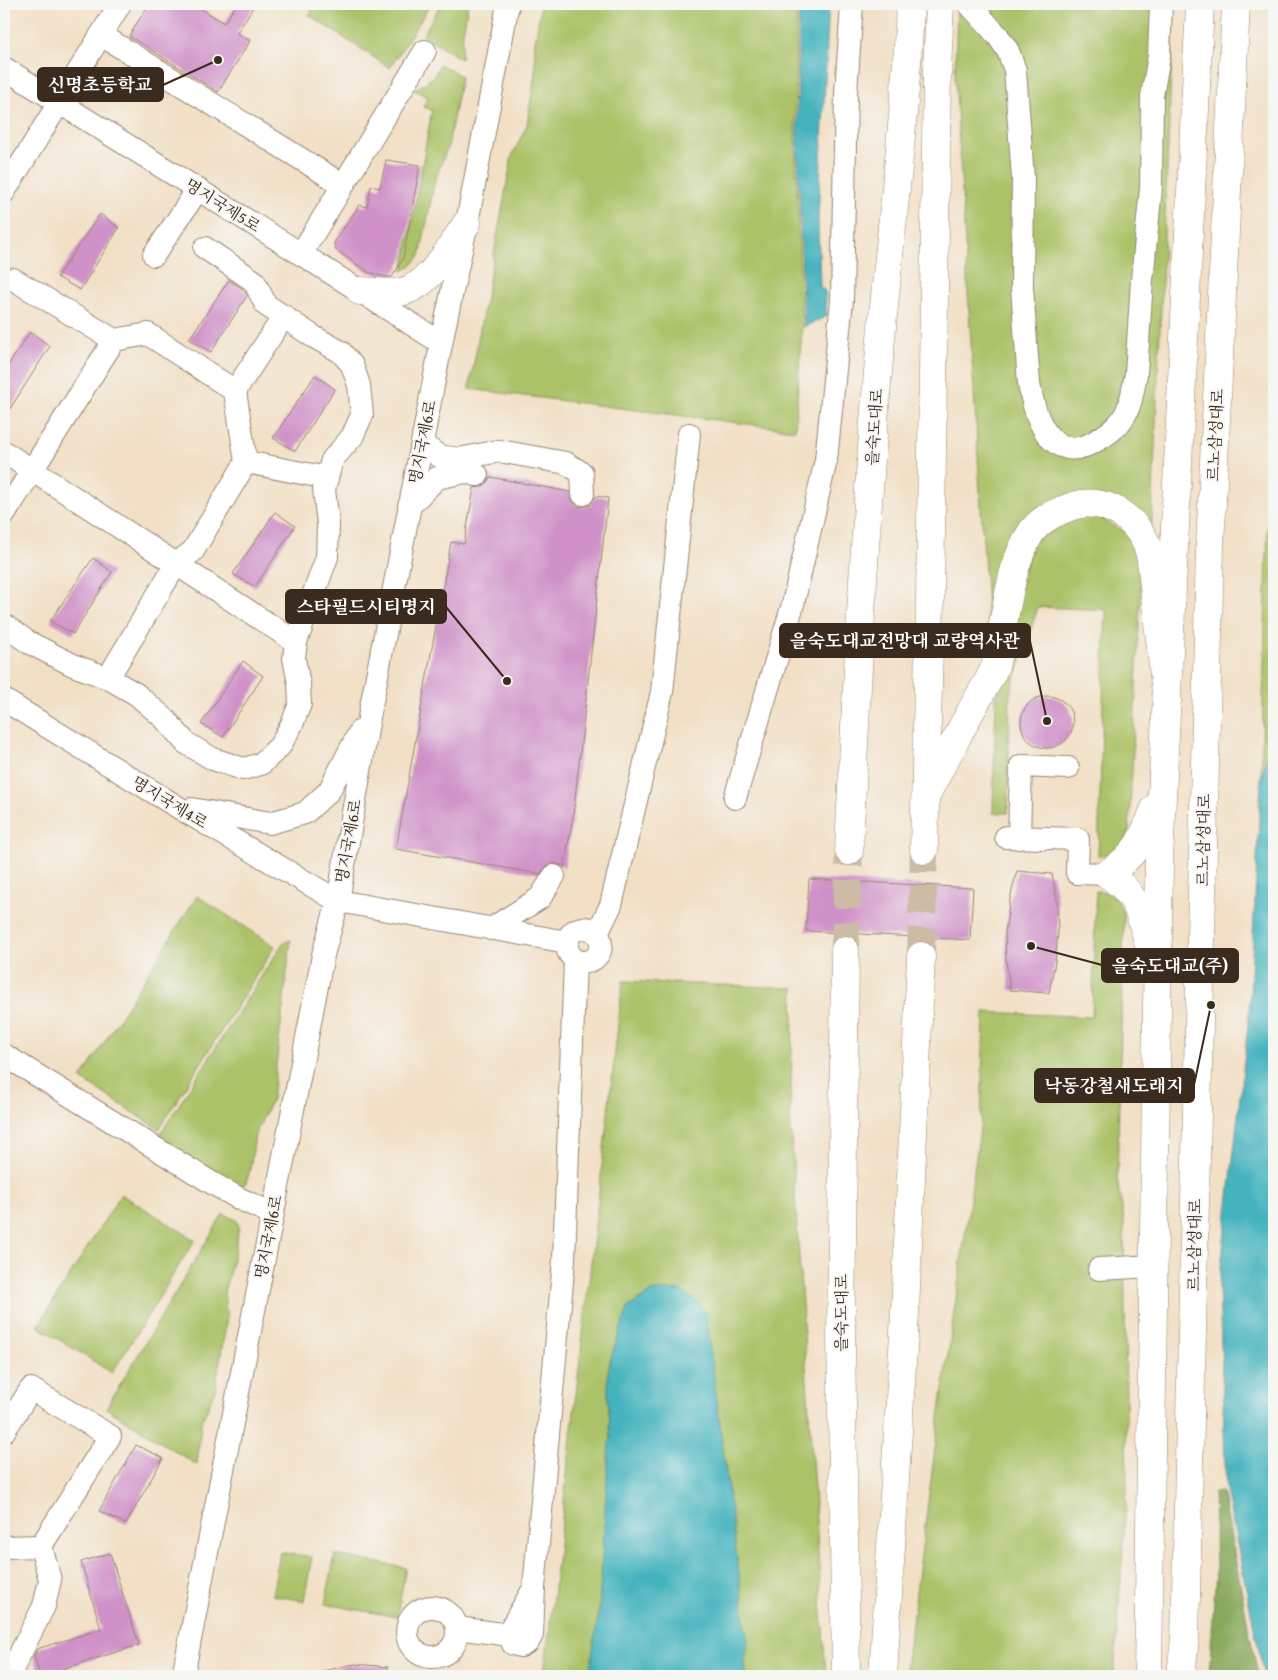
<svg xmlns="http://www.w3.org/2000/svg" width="1278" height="1680" font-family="'Gentium Book Plus','Noto Serif KR',serif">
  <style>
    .green { fill: #abc267; stroke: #737642 }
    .forest { fill: #88a85c; stroke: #62693d }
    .water { fill: #44b3be; stroke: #406e6e }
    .building { fill: #cf91c8 }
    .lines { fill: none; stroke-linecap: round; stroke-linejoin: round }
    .highway-tunnel { stroke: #cdbca4; stroke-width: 28; stroke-dasharray: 28 14; stroke-linecap: butt }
    .minor-casing { stroke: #968572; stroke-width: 24 }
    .major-casing { stroke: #968572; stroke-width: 29 }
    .highway-casing { stroke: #968572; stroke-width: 29 }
    .minor { stroke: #fff; stroke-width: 22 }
    .major { stroke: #fff; stroke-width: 28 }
    .highway { stroke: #fff; stroke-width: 28 }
    .labels { text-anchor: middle; stroke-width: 4; stroke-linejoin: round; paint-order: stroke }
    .street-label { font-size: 16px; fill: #3b2a1e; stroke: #f6f6f2 }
    .leader { fill: none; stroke: #3b2a1e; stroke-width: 2 }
    .callout-dot { fill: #3b2a1e; stroke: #f6f6f2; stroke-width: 2 }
    .callout { fill: #3b2a1e; stroke: #3b2a1e; stroke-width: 2 }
    .callout-label { font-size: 18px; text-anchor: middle; font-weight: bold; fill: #fff }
  </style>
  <rect width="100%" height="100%" fill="#f6f6f2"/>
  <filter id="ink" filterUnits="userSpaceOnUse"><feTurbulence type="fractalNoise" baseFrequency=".02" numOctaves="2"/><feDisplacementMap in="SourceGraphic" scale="10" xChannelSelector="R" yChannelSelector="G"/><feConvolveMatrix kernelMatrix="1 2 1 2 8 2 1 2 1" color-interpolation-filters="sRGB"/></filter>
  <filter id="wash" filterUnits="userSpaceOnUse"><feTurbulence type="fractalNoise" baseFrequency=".0096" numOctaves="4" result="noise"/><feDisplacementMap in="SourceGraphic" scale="20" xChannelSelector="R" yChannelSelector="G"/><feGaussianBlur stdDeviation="1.12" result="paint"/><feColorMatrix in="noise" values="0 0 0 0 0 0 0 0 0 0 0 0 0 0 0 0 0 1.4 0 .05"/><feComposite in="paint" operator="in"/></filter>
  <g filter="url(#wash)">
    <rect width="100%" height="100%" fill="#f2e0c6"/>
    <g class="green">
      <path d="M316 4H431L390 68 309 15Z"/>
      <path d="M441 4H468L463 33 461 59 423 35Z"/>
      <path d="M541 4H797L795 129 802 328 795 430 469 389 512 156 527 125 535 74V42Z"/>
      <path d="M957 4H1174L1151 539 1143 527 1052 508 989 640 955 78Z"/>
      <path d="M440 64 461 76 448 146 435 180 420 256 412 265 403 271 432 110 423 107 428 97 415 90 433 77Z"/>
      <path d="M1274 286V733L1261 780Z"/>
      <path d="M1087 511 1135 537 1141 585 1129 832C1124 847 1112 854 1098 856L1106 610 1038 607 1010 693 1008 813H993L996 697 1004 649 1032 542Z"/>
      <path d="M1096 891C1113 891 1121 902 1124 918L1117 1178 1124 1220 1127 1490 1114 1676H905L941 1404 981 1122 984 1012 1092 1017Z"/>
      <path d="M197 896 275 946 159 1129 81 1079Z"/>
      <path d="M291 940 272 1099 255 1135 250 1170 246 1183 242 1186H235L157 1139 283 943Z"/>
      <path d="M623 981 794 988 790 1117 826 1676H544Z"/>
      <path d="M121 1194 195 1240 112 1373 38 1326Z"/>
      <path d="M223 1214 236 1220 239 1226 234 1255 224 1293 227 1318 215 1390 201 1423 197 1465 106 1408Z"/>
      <path d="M280 1552 312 1557 304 1601 272 1595Z"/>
      <path d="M335 1555 406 1568 397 1617 325 1604Z"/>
    </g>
    <path class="forest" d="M1222 1491 1258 1676H1209L1216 1570 1214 1492Z"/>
    <g class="water">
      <path d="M799 4H829L818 220 820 287 825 291 827 316 804 327 797 132Z"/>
      <path d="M1274 733V1676H1264L1226 1490 1219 1285 1249 1016 1261 780Z"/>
      <path d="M665 1290 682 1291 698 1303 706 1314 748 1645 745 1658 746 1676H589L599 1610 609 1443 611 1440 608 1397V1371L611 1357 628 1307 651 1292Z"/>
    </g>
    <g id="blocks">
      <g class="building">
        <path d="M149 4H194L224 23 237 4H255L237 33 250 41 218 92 129 36Z"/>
        <path d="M386 160 420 165 403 259 392 277H386L368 272 336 250 334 243 359 205 367 207 371 186 380 188Z"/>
        <path d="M100 214 119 228 80 290 57 277Z"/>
        <path d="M229 280 244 290 247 296 211 352 189 339Z"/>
        <path d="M30 332 50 346 4 418V372Z"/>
        <path d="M315 375 335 389 295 451 273 438Z"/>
        <path d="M490 477 570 492 572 501 577 506 583 507 590 505 596 496 608 498 573 817 564 868 561 865 554 863 548 865 540 874 396 849 451 542 464 544 474 488 481 487 486 484Z"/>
        <path d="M275 512 295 526 255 587 233 574Z"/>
        <path d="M93 558 112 572 73 634 50 621Z"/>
        <path d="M243 661 263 676 223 737 201 724Z"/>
        <circle cx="1047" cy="722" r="26"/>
        <path d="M1017 871 1052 874 1057 901 1058 932 1055 962 1049 993 1010 990 1006 960 1005 932 1010 899Z"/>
        <path d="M809 879 973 888 970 940 806 931Z"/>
        <path d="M136 1445 163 1458 126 1524 99 1511Z"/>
        <path d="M110 1553 139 1645 40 1676 34 1656 37 1649 101 1629 81 1562Z"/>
        <path d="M354 1664 388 1667 387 1676H324L323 1671Z"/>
      </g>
    </g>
  </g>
  <g filter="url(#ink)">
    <use href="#blocks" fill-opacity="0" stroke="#968572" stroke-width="1"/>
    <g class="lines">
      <g class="highway-tunnel">
        <path d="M845 950 849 851"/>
        <path d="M921 956 924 850"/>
      </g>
      <g class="minor-casing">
        <g id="minor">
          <path d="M969 4 998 36 1008 51 1015 70 1023 178 1022 287 1029 384C1035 418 1051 466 1094 442 1105 436 1117 428 1123 418 1132 405 1133 388 1136 374L1142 280 1151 188 1152 96 1159 56 1161 4"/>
          <path d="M101 35 343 185"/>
          <path d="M4 68 360 291 441 343"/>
          <path d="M4 192 120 4"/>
          <path d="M301 254 425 51"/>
          <path d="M154 255 198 189"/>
          <path d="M13 279 114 340 148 334 235 391 246 462 193 551 176 564 108 678"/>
          <path d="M235 391 284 316"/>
          <path d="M422 444 439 456 459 459 499 451 566 463 582 473 583 494"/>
          <path d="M4 452 296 642"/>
          <path d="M246 462 327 478"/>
          <path d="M409 506 437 478 465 472 477 475"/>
          <path d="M4 515 114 340"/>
          <path d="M4 625 28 642 73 665 108 678 136 694 164 718 186 743 213 759 243 769 261 764 280 746 292 724 300 704 299 684 294 658 296 642 327 557 328 524 324 489 332 460 352 437 362 415 359 385 352 365 341 352 314 337 266 305 254 281 205 248"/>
          <path d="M4 700 176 806 338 901 567 942"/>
          <path d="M735 798 793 604 826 460 842 300 846 93 852 4"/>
          <path d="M192 809 270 823 305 813 329 791 360 731"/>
          <path d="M1006 837 1078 839 1077 873 1107 874"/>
          <path d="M1019 838 1021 766 1068 768"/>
          <circle cx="584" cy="945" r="17"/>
          <path d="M491 929 540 898 554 876"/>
          <path d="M597 934 611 905 662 692 689 434"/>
          <path d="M4 1055 212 1183 240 1199 273 1214"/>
          <path d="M1099 1269 1154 1266"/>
          <path d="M4 1431 31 1389 110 1436 41 1546 4 1547"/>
          <path d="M534 1588 512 1626 510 1635 513 1644 521 1646 528 1642 532 1635 534 1588 564 1260 575 960"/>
          <circle cx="432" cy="1632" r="25"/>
          <path d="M457 1628 510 1635"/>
          <path d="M4 1664 13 1668 44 1606 50 1580 41 1546"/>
          <path d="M183 1676 323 955 338 901 370 712 444 329 467 223 508 4"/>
        </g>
      </g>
      <g class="major-casing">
        <g id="major">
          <path d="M360 291C373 291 387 294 400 292 430 287 450 247 467 223"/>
          <path d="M1150 949C1140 914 1139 895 1107 874 1137 854 1142 841 1155 808"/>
          <path d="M1148 1676 1159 860 1200 4"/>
          <path d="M1181 1676 1185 1638 1210 544 1236 4"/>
        </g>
      </g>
      <g class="highway-casing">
        <g id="highway">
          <path d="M927 793C942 765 957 737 972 709 979 696 988 682 994 669 998 660 998 649 1000 639 1008 603 1011 562 1032 531 1039 522 1050 515 1060 511 1067 508 1074 505 1081 504 1116 500 1146 528 1151 560L1167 702"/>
          <path d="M924 850 930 604 937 71 940 4"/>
          <path d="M849 851C857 676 866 501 882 327 892 219 906 112 910 4"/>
          <path d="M845 950 841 1337 846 1676"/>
          <path d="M883 1676 904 1333 921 956"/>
        </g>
      </g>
      <use href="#minor" class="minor"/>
      <use href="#major" class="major"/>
      <use href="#highway" class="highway"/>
    </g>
  </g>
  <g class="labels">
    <g class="street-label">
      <text transform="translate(223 205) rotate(32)" y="6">명지국제5로</text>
      <text transform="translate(874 427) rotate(-86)" y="6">을숙도대로</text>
      <text transform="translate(1215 435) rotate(-87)" y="6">르노삼성대로</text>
      <text transform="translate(422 442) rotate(-79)" y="6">명지국제6로</text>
      <text transform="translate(170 802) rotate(31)" y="6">명지국제4로</text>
      <text transform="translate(1203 840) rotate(-89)" y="6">르노삼성대로</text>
      <text transform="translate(348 841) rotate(-80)" y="6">명지국제6로</text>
      <text transform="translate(268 1237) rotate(-79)" y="6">명지국제6로</text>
      <text transform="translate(1194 1245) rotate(-89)" y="6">르노삼성대로</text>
      <text transform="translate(841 1313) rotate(-90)" y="6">을숙도대로</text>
    </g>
  </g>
  <path class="leader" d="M218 60L163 85M507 681L446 607M1047 721L1030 641M1031 946L1102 965M1211 1005L1194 1085"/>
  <g class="callout-dot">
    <circle cx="218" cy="60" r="5"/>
    <circle cx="507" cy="681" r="5"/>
    <circle cx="1047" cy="721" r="5"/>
    <circle cx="1031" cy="946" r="5"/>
    <circle cx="1211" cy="1005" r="5"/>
  </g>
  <g class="callout">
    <rect x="38" y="68" width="125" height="33" rx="5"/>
    <rect x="286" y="590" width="160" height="33" rx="5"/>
    <rect x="780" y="624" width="250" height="33" rx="5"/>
    <rect x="1102" y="949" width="136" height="33" rx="5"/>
    <rect x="1035" y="1069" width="159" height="33" rx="5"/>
  </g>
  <g class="callout-label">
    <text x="100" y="91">신명초등학교</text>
    <text x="366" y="613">스타필드시티명지</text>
    <text x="905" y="647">을숙도대교전망대 교량역사관</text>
    <text x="1170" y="972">을숙도대교(주)</text>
    <text x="1114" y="1092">낙동강철새도래지</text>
  </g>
  <rect width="1278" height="1680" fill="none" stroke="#f6f6f2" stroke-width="20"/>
</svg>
